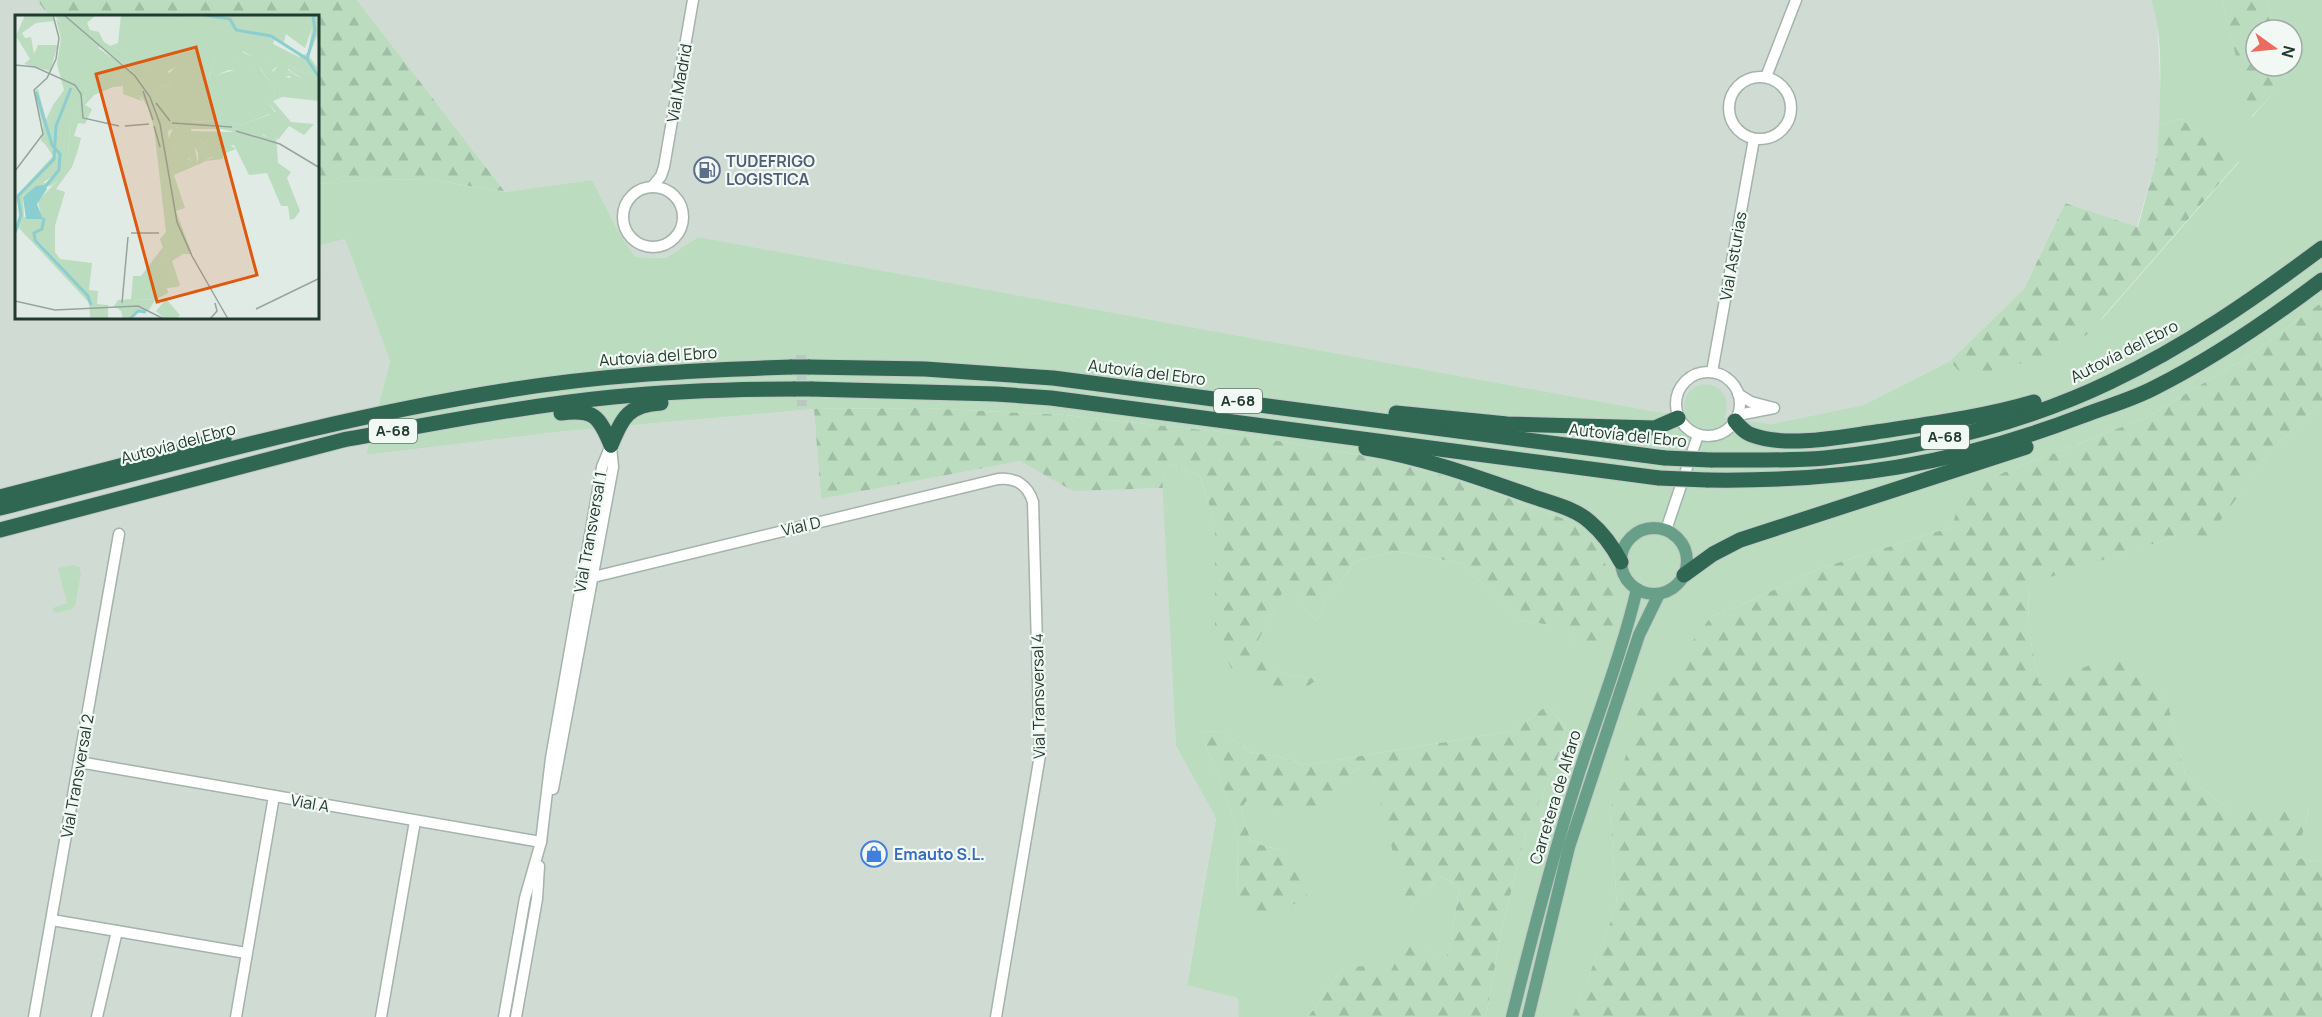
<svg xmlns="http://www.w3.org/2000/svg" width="2322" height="1017" font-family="Manrope,sans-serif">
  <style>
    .built { fill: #d0dbd4 }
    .green { fill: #bbdcbf }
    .forest { fill: url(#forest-firs) }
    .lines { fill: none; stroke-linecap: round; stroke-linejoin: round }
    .minor-tunnel { stroke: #bbc8c1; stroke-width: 10; stroke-dasharray: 10 5; stroke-linecap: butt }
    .minor-casing { stroke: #a4b3ab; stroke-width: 13 }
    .major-casing { stroke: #c1c8c5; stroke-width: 14 }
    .highway-casing { stroke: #c1c8c5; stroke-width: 17 }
    .minor { stroke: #fff; stroke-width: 10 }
    .major { stroke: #679f88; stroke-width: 12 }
    .highway { stroke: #2f6753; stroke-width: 15 }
    .highway-bridge-casing { stroke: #c1c8c5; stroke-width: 17; stroke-linecap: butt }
    .highway-bridge { stroke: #2f6753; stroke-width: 15 }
    .labels { text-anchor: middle; stroke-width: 4.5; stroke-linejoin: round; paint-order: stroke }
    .shield { fill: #f2f8f4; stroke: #60746c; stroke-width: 1.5 }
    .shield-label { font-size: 15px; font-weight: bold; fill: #223b31 }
    .street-label { font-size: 16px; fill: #223b31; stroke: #f2f8f4 }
    .service-label { font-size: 16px; font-weight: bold; fill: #4e5e75; stroke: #f2f8f4; text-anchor: start }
    .shop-label { font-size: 16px; font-weight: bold; fill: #366cbe; stroke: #f2f8f4; text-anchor: start }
    .inset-river { fill: none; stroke: #8bcecf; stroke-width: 3 }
    .inset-road { fill: none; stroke: #95a59d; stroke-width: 1.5 }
    .view { fill: #de580e; fill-opacity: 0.15; stroke: #de580e; stroke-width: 3 }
    .inset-edge { fill: none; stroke: #223b31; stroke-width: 3 }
  </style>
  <defs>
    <pattern id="forest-firs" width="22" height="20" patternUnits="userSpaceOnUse" patternTransform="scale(1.5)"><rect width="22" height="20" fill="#bbdcbf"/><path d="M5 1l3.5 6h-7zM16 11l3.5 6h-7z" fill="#a0bea5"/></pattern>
  </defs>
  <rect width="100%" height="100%" fill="#e1ebe5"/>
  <g class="built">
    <path d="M0 0H37L49 16H16V318H318V246L345 239 390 361 366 455 557 432 814 409 821 499 1020 461 1073 490 1163 488 1176 746 1216 817 1187 984 1238 998 1240 1017H0Z"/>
    <path d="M357 0H2151L2157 16 2161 101 2157 156 2137 227 2065 203 2024 289 1950 361 1864 405 1771 424 1658 412 698 237 666 258 635 257 618 231 592 180 505 192Z"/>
  </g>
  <g class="green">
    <path d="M2151 0H2222L2252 117 2271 96 2279 66H2292V30H2276L2266 0H2322V302L2251 355 2145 418 2005 472 1952 527 1818 569 1757 598 1711 617 1610 812 1617 906 1572 1017H1486L1501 932 1526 833 1556 763 1566 728 1548 705 1513 731 1305 765 1284 758 1250 752 1222 731 1200 732 1224 789 1238 834 1237 902 1283 851 1251 842 1241 808 1252 793 1278 815 1339 785 1357 768 1374 776 1411 908 1422 894 1442 876 1459 888 1450 948 1442 966 1427 946 1390 973 1343 968 1308 1017H1239L1238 998 1187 985 1216 818 1176 746 1162 477 1170 464 1200 476 1215 523V632L1269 686 1317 679 1288 675 1266 666 1258 641 1288 580 1303 608 1317 621 1328 598 1356 561 1395 551 1461 563 1522 621 1560 626 1575 642 1567 520 1463 481 1383 459 1238 434 1065 415 922 408 814 409 557 432 366 455 390 361 345 239 318 246V184L372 179 434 180 505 192 592 180 618 231 635 257 666 258 698 237 1658 412 1685 415C1678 370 1740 378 1724 418L1771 424 1864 405 1950 361 1965 377 2102 319 2239 162 2181 119 2159 125C2160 87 2164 36 2151 0Z"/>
    <path d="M2322 402V862L2295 858 2309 810H2229L2185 774 2164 689 2039 684 2029 630 2028 583 2162 541 2177 535H2209L2274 447Z"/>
    <path d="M73 565 79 567 81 573 75 606 69 610 54 613 53 608 67 603 58 568Z"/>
  </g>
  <g class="forest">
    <path d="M37 0H357L505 192 434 180 372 179 318 184V16H49Z"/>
    <path d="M2222 0H2266L2276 30H2256V66H2279L2271 96 2251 117Z"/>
    <path d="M2181 119 2239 161 2088 334 2045 357 1965 378 1950 361 2024 289 2065 203 2138 227 2157 156 2159 125Z"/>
    <path d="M2322 302V402L2274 447 2209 536 2177 535 2162 541 2028 584 2029 630 2039 684 2123 653 2164 688 2185 774 2229 810 2309 809 2296 858 2322 862V1017H1572L1617 906 1610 812 1638 712 1711 617 1757 598 1818 569 1952 527 1961 496 2005 472 2145 418 2251 355Z"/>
    <path d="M922 408 1065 415 1238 434 1383 459 1463 481 1567 520 1595 539 1616 590V631L1596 647 1575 642 1559 626 1522 621 1461 563 1395 551 1356 561 1328 598 1317 621 1303 608 1288 581 1258 641 1267 666 1288 675 1318 679 1304 689 1269 686 1231 668 1215 632V523L1200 476 1170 464 1162 477 1163 488 1073 491 1020 461 821 499 814 409Z"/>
    <path d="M1548 705 1566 728 1556 763 1526 833 1501 932 1486 1017H1308L1343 968 1375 965 1390 973 1409 935 1427 946 1442 965 1450 948 1459 888 1442 876 1422 894 1410 909 1399 876 1374 777 1357 768 1339 785 1336 804 1277 815 1252 794 1241 808 1251 842 1283 851 1306 880 1307 897 1281 911 1251 913 1237 902 1238 834 1224 789 1200 732 1222 731 1250 752 1284 758 1305 765 1513 731Z"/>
  </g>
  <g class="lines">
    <path class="minor-tunnel" d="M801 355 802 406"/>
    <g class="minor-casing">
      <g id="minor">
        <circle cx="1760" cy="108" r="31"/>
        <path d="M1766 77 1796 0"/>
        <circle cx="653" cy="217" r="30"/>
        <path d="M652 187 661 176 664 167 693 0"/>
        <path d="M1712 372 1754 139"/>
        <circle cx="1708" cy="404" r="32"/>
        <path d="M1738 394 1751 402 1774 408 1738 415"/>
        <path d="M1666 530 1698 435"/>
        <path d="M581 580 998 479C1015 477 1028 485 1033 502L1040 755 996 1017"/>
        <path d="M79 762 541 842"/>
        <path d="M553 789 613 467 611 447"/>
        <path d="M52 920 246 953"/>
        <path d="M34 1017 119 534"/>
        <path d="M97 1017 117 931"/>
        <path d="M236 1017 274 796"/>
        <path d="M381 1017 415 821"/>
        <path d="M504 1017 525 898 541 842 551 758 602 467 611 445"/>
        <path d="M516 1017 537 899 539 866"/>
      </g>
    </g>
    <g class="major-casing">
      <g id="major">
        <circle cx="1654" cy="561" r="33"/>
        <path d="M1512 1017C1532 936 1553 855 1578 776 1598 713 1622 653 1637 589"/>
        <path d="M1528 1017 1569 847 1639 635 1659 594"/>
      </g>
    </g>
    <g class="highway-casing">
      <g id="highway">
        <path d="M808 367 925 369 1053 378 1665 458"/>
        <path d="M811 389 996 394 1051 398 1659 478"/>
        <path d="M561 413C594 409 599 416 611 445"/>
        <path d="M1396 413 1507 424 1655 428 1678 418"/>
        <path d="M1735 421C1740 427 1745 433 1752 435 1787 448 1840 437 1876 432 1929 424 1983 417 2034 402"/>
        <path d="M611 445C623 417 628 405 661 403"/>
        <path d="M1366 448C1422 457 1477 477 1531 496 1550 503 1575 508 1590 522 1603 533 1613 547 1621 562"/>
        <path d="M1711 460C1749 460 1788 461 1825 458 1922 448 2022 424 2110 382 2186 346 2255 298 2322 248"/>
        <path d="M1707 480C1843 482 1954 465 2082 416 2105 407 2131 400 2154 388 2214 358 2269 320 2322 280"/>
        <path d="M0 497 224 439"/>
        <path d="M0 508C167 466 333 418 503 391 599 375 696 370 792 367"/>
        <path d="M0 530 343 440C432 424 522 406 613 397 673 391 734 389 795 389"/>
        <path d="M1684 575 1713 554 1740 540 2026 447"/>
      </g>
    </g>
    <use href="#minor" class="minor"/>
    <use href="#major" class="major"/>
    <use href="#highway" class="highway"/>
    <g class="highway-bridge-casing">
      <g id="highway-bridge">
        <path d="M792 367H808"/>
        <path d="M795 389H811"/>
        <path d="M1665 458 1711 460"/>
        <path d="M1659 478 1707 480"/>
      </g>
    </g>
    <use href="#highway-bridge" class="highway-bridge"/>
  </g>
  <defs>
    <g id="fuel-ring" transform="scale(1.35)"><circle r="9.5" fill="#f2f8f4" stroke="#5c6f8a" stroke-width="1.5"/><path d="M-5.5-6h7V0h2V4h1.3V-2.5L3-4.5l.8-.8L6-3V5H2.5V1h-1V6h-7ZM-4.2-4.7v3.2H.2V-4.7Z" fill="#5c6f8a"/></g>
    <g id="shop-ring" transform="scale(1.35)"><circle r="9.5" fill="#f2f8f4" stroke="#3f7fe0" stroke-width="1.5"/><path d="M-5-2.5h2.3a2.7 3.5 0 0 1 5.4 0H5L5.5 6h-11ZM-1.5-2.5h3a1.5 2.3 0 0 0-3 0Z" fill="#3f7fe0"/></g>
  </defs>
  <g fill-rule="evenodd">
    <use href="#fuel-ring" x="707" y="170"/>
    <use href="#shop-ring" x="874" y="854"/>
  </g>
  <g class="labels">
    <g class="shield">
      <rect x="1214" y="389" width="48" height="24" rx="4.5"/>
      <rect x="369" y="419" width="48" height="24" rx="4.5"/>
      <rect x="1921" y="425" width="48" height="24" rx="4.5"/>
    </g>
    <g class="shield-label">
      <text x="1238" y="406">A-68</text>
      <text x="393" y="436">A-68</text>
      <text x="1945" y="442">A-68</text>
    </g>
    <g class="street-label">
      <text transform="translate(679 83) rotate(-80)" y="6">Vial Madrid</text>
      <text transform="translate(1733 256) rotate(-80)" y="6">Vial Asturias</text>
      <text transform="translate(2124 351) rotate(-27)" y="6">Autovía del Ebro</text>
      <text transform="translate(658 356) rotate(-4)" y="6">Autovía del Ebro</text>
      <text transform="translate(1147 372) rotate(7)" y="6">Autovía del Ebro</text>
      <text transform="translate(1628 435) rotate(6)" y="6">Autovía del Ebro</text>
      <text transform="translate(178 443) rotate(-15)" y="6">Autovía del Ebro</text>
      <text transform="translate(801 526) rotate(-13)" y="6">Vial D</text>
      <text transform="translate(590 532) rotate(-80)" y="6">Vial Transversal 1</text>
      <text transform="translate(1038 696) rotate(-91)" y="6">Vial Transversal 4</text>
      <text transform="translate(77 776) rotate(-80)" y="6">Vial Transversal 2</text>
      <text transform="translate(1555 797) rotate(-73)" y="6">Carretera de Alfaro</text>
      <text transform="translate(310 803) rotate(10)" y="6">Vial A</text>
    </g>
    <g class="service-label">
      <text x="726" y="167">TUDEFRIGO<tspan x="726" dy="18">LOGISTICA</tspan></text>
    </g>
    <g class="shop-label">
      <text x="894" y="860">Emauto S.L.</text>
    </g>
  </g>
  <g transform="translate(15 15)">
    <rect width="304" height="304" fill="#e1ebe5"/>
    <path d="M10 0H36L39 6 21 8 7 18 10 23 16 22 19 39 23 30H43L35 56 9 49 15 44 1 21ZM106 0H157L174 11 161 52 153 56 156 69 146 72 137 56 95 31 103 28ZM41 4 118 57 158 103 180 107 211 105 224 111 261 97 254 89 260 78 258 71 244 51 250 53 252 45 258 57 263 51 265 76 276 61 265 62 267 59 275 57 288 64 272 53 273 50 291 59 297 53 304 68V86L268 82 258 86 276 107 299 109 289 120 274 111 263 125 255 109 247 119 250 123 206 114H176L183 149 198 142 187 143 182 133 194 125 191 120H199L221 134 208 139V144L191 146 159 160 158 156 173 151 176 144 175 141 172 146 166 145 168 141 160 135 162 112 153 116 161 196 177 239H168L157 246 165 270 162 272 145 224 151 217 139 113 133 93 128 84 100 63 98 72 79 80V72L94 63 87 61 71 71 69 87 55 109 53 145 62 138 57 152 41 174 50 177 40 211V237L45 244 77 248 74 275 83 276 82 289 93 290V304H75L74 281 21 223 33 233V220L27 214 19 217 8 207 0 219 4 202 2 180 38 141 30 129 32 112 38 90 49 75 42 49 46 24ZM44 157 42 166 23 186 26 200 9 202 8 181ZM225 36 236 41 238 47H233L242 56 214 55 194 63 202 39 227 46ZM151 284 165 300 161 304H150L141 296ZM103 285 116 284 140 285 134 295 122 296 114 304H108L106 296 99 291Z" fill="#bbdcbf" fill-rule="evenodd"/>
    <path d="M39 0H81L72 8 75 15 84 17 89 27 137 56 147 72 156 69 151 61 161 52V39H166L164 19 174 12 157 0H304V34L302 21 294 41 302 52 304 68 297 53 291 59 273 50V55L290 63 275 57 267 60 283 67 278 77 272 80 265 76 261 61 263 51 256 56 253 46 250 54 244 52 258 71 260 78 254 89 266 106 254 99 224 111 211 105 169 107 158 103 118 57 86 32 72 35ZM297 13 293 38 284 42 258 29 260 23 269 27 271 19 290 33ZM228 36 236 41 237 46 232 47 242 56 231 52 194 62 202 40 227 46ZM87 61 95 63 79 72V80L70 90 77 94 70 109 63 108 59 121 66 123 62 138 53 146 55 109 69 87 71 71ZM99 63 120 73 127 86 108 79V71L98 72ZM23 74 31 105 38 90 32 112 37 125 32 119 30 129 26 126 28 111 19 76ZM241 109H256L261 115 263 148 276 157 272 163 285 196 279 204 275 205 273 191H266L252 158 234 160 219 130 208 132 197 124 199 120H191L195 124 182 133 188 143 196 135 199 140 183 150V138L171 116 217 117 222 112 252 122 240 114ZM158 113H164L160 135 169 141 166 145H174V140L176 144 173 151 158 157 170 193 161 196 151 130ZM8 207 20 217 32 209 34 234 21 224 74 281 78 292 4 213ZM148 232 162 272 152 273 153 278 140 285 116 284 118 261H126Z" fill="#bbdcbf" fill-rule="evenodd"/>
    <path d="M45 155 44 164 36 171H21L8 182 20 167 31 168Z" fill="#bbdcbf"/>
    <path d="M29 170 32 174 22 189 28 204H11L8 182 21 171Z" fill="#8bcecf"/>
    <path class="inset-river" d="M190 0 215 4 221 15 256 21 292 44M298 0 300 16 292 44 305 64M21 77 37 130 45 139 44 155 30 172M29 203 27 214 19 218 20 225 73 281 76 290M0 217 6 200 3 181 39 144 41 111 56 73M115 304 123 296 131 297"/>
    <path class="inset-road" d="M49 0 120 61 135 82 145 109 162 207 177 241 213 304M0 50 20 52 60 70 66 79 68 103 104 111M128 76 138 105M141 88 155 106M157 108 217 112M110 111 134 109M139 111 145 132M221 116 265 129 305 153M0 156 28 119 19 75 32 63 41 44 44 23 38 0M116 218H144M0 286 40 295 123 291 149 304M107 288 113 222M241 294 305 263M195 304 202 296 200 288"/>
    <path class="view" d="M181 32 242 260 142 287 81 59Z"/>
    <rect width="304" height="304" class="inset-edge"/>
  </g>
  <g transform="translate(2274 48) rotate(105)"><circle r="28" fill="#f2f8f4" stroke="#9faca6" stroke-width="1.5"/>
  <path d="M0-4.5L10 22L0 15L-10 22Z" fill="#ed6b5e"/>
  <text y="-9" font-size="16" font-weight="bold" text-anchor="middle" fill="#223b31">N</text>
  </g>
</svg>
